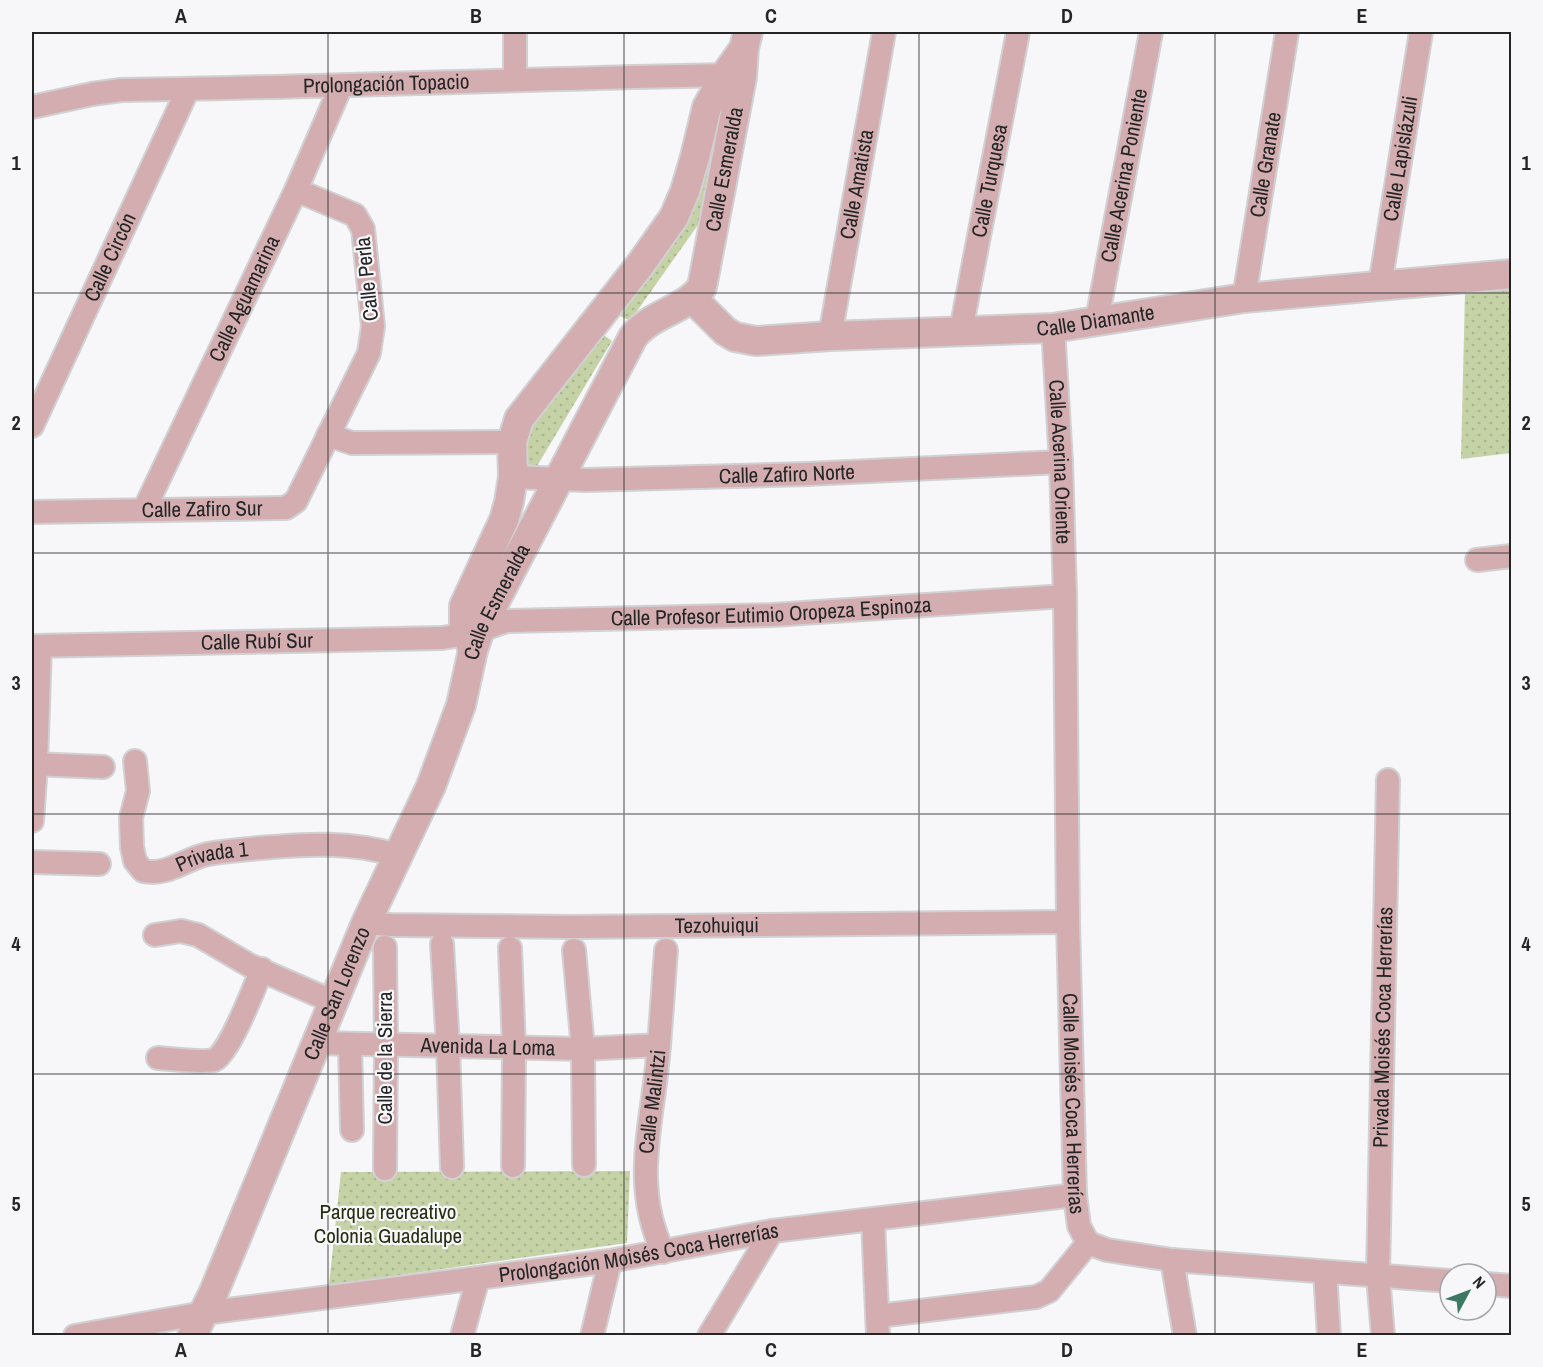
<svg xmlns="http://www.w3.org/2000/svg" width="1543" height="1367" font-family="'Archivo Narrow',sans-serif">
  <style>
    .park { fill: url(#park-dots) }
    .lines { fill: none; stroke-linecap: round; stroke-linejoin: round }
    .minor-casing { stroke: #d1d1d4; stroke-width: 26 }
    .tertiary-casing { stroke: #d1d1d4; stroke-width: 32 }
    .minor { stroke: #d3adb0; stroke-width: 22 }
    .tertiary { stroke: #d3adb0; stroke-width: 28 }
    .grid { fill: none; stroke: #252526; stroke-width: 1.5; stroke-opacity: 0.55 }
    .labels { text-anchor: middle; stroke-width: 4.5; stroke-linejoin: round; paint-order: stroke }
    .street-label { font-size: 21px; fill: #252526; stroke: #f7f7fa }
    .park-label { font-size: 21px; fill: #262e0f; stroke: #f7f7fa }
    .neatline { fill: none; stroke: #252526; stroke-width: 2 }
    .grid-label { font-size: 20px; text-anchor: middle; font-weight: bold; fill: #252526 }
  </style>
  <defs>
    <pattern id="park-dots" width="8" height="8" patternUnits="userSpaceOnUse" patternTransform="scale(1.5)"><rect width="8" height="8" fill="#c5d2a6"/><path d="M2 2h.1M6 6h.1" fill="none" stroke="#a9b48f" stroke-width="1.8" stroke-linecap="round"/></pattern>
  </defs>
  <rect width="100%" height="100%" fill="#f7f7fa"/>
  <g class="park">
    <path d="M721 114 700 222 630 321 607 309 680 201Z"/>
    <path d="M1511 285V453L1461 459 1465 292Z"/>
    <path d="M593 327 612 341 537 466 515 462V440Z"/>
    <path d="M630 1171 627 1243 329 1285 341 1172Z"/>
  </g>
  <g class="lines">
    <g class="minor-casing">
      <g id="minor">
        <path d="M515 32V79"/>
        <path id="s1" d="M32 107 92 94 121 90C323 87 524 79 725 75L739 77"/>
        <path id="s2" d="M1380 285 1421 32"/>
        <path id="s3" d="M1244 298 1287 32"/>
        <path id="s4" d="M1097 320 1151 32"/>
        <path id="s5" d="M1053 328 1061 462 1065 596 1068 922 1075 1195 1079 1226 1088 1243 1107 1250 1172 1260 1450 1281"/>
        <path id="s6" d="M961 330 1018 32"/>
        <path id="s7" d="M830 336 884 32"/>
        <path id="s8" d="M32 426 188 89"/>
        <path d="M328 435 352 443 512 442"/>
        <path id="s9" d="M513 477 586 480 807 474 1061 462"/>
        <path id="s10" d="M144 510 296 190 341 86"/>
        <path id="s11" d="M32 512 281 508H286L296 501 369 353 373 326 363 229 355 215 296 190"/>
        <path d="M1477 560 1512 556"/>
        <path id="s12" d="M32 646 442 638 473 633 506 621 772 615 1065 596"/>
        <path id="s13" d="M135 761 138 791 131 818 132 847 135 861 143 871C169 876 184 859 208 854 225 851 242 850 259 848 306 844 351 841 396 855"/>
        <path d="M32 764 103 767"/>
        <path d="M32 821 36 764 40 646"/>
        <path d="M32 862 99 864"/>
        <path id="s14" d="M366 923 391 925 572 927 1068 922"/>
        <path d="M155 935 181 931 198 935 249 965 334 1002"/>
        <path d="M442 944 448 1047 452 1167"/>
        <path d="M385 947 386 1046 385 1169"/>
        <path d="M510 948 514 1048 513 1166"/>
        <path d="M574 950 583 1049 584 1165"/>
        <path id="s15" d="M317 1043 583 1049 659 1045"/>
        <path d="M350 1044 352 1130"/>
        <path d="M158 1058C170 1059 204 1063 214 1060 229 1054 255 986 262 969"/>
        <path d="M873 1220 878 1336"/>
        <path id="s16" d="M663 1252C633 1188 650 1132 657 1066 661 1027 663 989 666 950"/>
        <path d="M1172 1260 1185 1336"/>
        <path d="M1325 1272 1329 1336"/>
        <path d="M1486 1284 1512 1286"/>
        <path d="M878 1316 1036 1297 1049 1291 1088 1243"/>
        <path id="s17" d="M75 1336 204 1313 610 1261 772 1231 1075 1195"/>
        <path d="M462 1336 478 1278"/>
        <path d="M592 1336 610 1261"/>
        <path d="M709 1336 772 1231"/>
        <path id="s18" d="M1383 1336 1378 1276 1388 780"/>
      </g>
    </g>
    <g class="tertiary-casing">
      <g id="tertiary">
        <path id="s19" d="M692 298 725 331 735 337 756 341 830 336 1053 328 1244 298 1512 274"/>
        <path d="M473 650 464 626V606L504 520 509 502 513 477 512 442 519 419 640 265 674 217 685 191 695 157 707 107 725 75 743 50"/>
        <path id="s20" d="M192 1336 213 1294 366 923 431 786 461 705 473 650 480 630 633 337C651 313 686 310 702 287L742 77 744 48 748 32"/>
      </g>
    </g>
    <use href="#minor" class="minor"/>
    <use href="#tertiary" class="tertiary"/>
  </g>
  <path class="grid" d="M328 32V1336M624 32V1336M919 32V1336M1215 32V1336M32 293H1512M32 553H1512M32 814H1512M32 1074H1512"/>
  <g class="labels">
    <g class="street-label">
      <text dy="7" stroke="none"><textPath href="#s1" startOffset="356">Prolongación Topacio</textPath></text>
      <text dy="7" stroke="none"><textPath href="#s2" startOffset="128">Calle Lapislázuli</textPath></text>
      <text dy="7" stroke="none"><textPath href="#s3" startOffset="135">Calle Granate</textPath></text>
      <text dy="7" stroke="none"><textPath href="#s20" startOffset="1300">Calle Esmeralda</textPath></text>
      <text dy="7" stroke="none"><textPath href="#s4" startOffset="147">Calle Acerina Poniente</textPath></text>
      <text dy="7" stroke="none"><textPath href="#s6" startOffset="152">Calle Turquesa</textPath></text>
      <text dy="7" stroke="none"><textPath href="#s7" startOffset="154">Calle Amatista</textPath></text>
      <text dy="7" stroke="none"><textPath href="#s8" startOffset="186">Calle Circón</textPath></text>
      <text transform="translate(367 279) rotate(-96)" y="7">Calle Perla</text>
      <text dy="7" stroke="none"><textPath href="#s10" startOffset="234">Calle Aguamarina</textPath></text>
      <text dy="7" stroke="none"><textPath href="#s19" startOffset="420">Calle Diamante</textPath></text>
      <text dy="7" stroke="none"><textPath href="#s5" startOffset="134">Calle Acerina Oriente</textPath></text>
      <text dy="7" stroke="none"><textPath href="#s9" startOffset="274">Calle Zafiro Norte</textPath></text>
      <text dy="7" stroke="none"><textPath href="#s11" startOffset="170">Calle Zafiro Sur</textPath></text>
      <text dy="7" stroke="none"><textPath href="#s20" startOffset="796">Calle Esmeralda</textPath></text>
      <text dy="7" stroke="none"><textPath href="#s12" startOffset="742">Calle Profesor Eutimio Oropeza Espinoza</textPath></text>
      <text dy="7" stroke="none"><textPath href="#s12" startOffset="225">Calle Rubí Sur</textPath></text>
      <text dy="7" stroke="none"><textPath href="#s13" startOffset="186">Privada 1</textPath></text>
      <text dy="7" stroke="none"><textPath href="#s14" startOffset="351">Tezohuiqui</textPath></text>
      <text dy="7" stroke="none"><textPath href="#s20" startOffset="372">Calle San Lorenzo</textPath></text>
      <text dy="7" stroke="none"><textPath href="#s18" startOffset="309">Privada Moisés Coca Herrerías</textPath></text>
      <text dy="7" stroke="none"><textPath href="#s15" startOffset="171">Avenida La Loma</textPath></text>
      <text transform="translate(385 1058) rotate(-90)" y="7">Calle de la Sierra</text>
      <text dy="7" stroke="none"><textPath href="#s16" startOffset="153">Calle Malintzi</textPath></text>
      <text dy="7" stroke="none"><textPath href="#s5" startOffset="776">Calle Moisés Coca Herrerías</textPath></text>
      <text dy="7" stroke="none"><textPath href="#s17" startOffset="570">Prolongación Moisés Coca Herrerías</textPath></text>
    </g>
    <g class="park-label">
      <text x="388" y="1219">Parque recreativo<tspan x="388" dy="24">Colonia Guadalupe</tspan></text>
    </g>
  </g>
  <rect width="1543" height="1367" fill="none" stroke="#f7f7fa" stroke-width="66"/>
  <g transform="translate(1468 1292) rotate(49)"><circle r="28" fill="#f7f7fa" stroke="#a3a3a5" stroke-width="1.5"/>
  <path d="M0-4.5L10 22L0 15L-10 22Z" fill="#3c7862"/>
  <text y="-9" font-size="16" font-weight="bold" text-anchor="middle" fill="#252526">N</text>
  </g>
  <rect x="33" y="33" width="1477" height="1301" class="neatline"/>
  <g class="grid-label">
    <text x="181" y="23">A</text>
    <text x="476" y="23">B</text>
    <text x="771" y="23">C</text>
    <text x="1067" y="23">D</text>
    <text x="1362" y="23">E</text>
    <text x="16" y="170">1</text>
    <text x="1526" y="170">1</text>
    <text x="16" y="430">2</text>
    <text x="1526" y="430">2</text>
    <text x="16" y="690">3</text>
    <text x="1526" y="690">3</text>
    <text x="16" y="951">4</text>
    <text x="1526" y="951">4</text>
    <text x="16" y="1211">5</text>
    <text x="1526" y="1211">5</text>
    <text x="181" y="1357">A</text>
    <text x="476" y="1357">B</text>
    <text x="771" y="1357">C</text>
    <text x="1067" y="1357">D</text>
    <text x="1362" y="1357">E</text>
  </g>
</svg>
